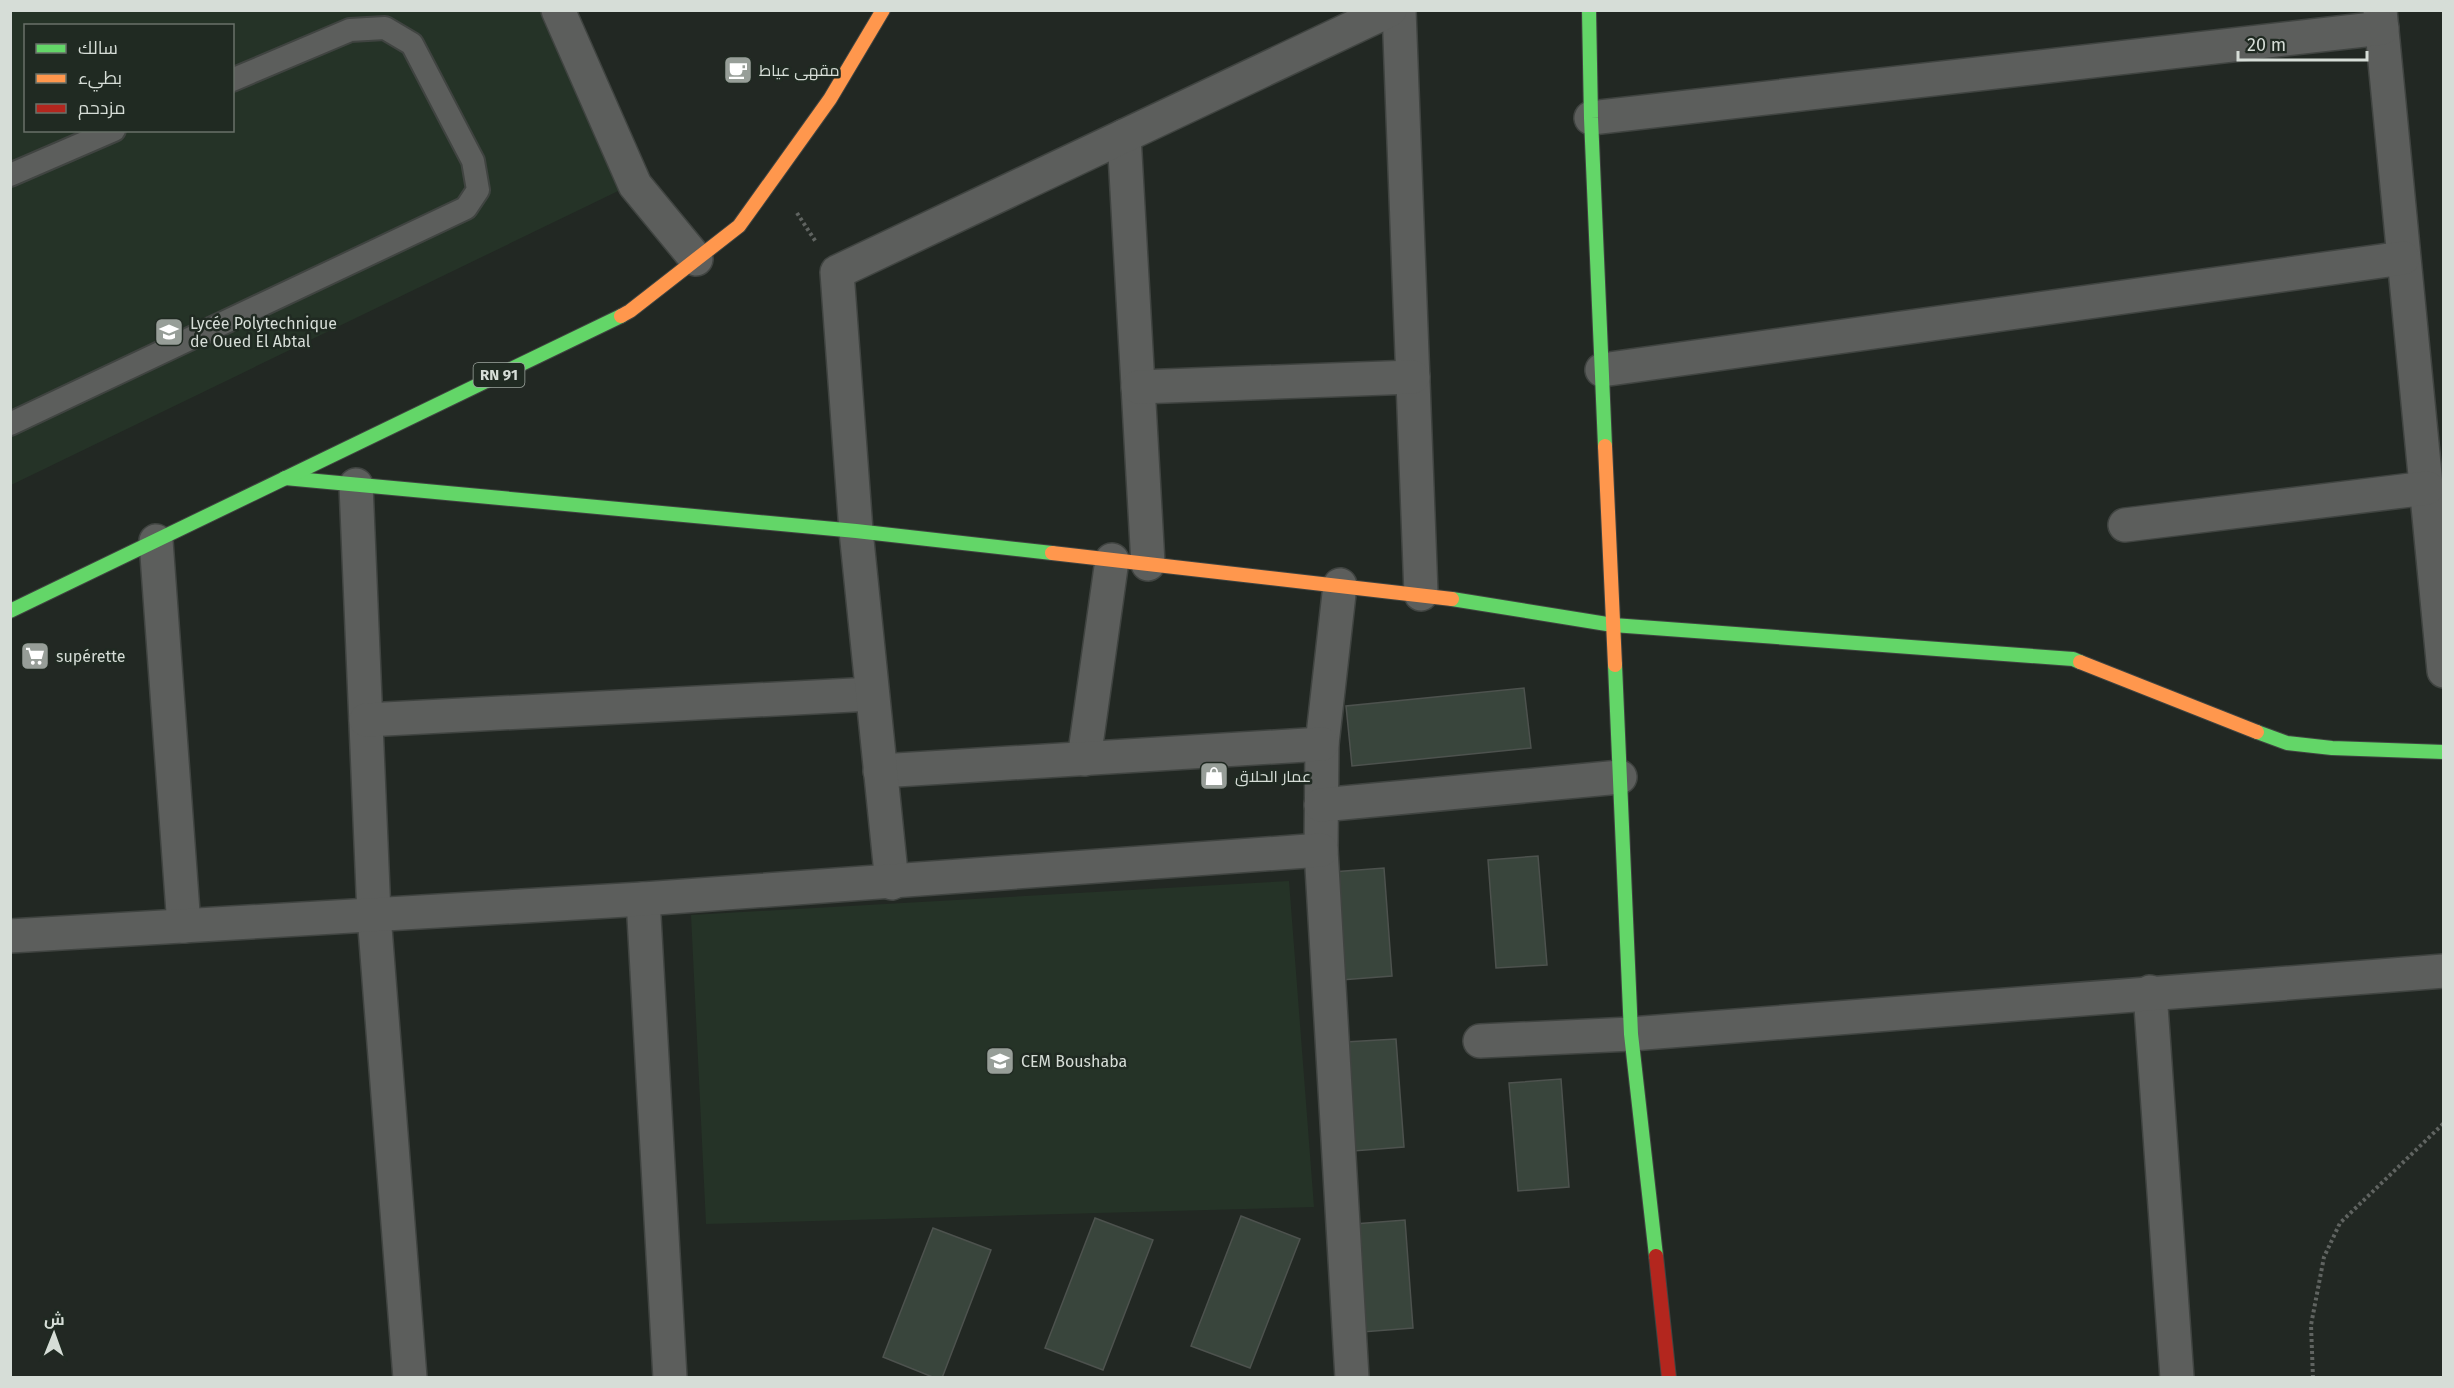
<svg xmlns="http://www.w3.org/2000/svg" width="2454" height="1388" font-family="'Fira Sans',Cairo,sans-serif">
  <style>
    .built { fill: #253327; fill-rule: evenodd }
    .building { fill: #39453c; stroke: #4d524e; stroke-width: 1.5 }
    .lines { fill: none; stroke-linecap: round; stroke-linejoin: round }
    .lane-casing { stroke: #404441; stroke-width: 26 }
    .street-casing { stroke: #404441; stroke-width: 36 }
    .fast-casing { stroke: #404441; stroke-width: 16 }
    .slow-casing { stroke: #404441; stroke-width: 16 }
    .jam-casing { stroke: #404441; stroke-width: 16 }
    .path { stroke: #606461; stroke-width: 4; stroke-dasharray: 3 3; stroke-linecap: butt }
    .lane { stroke: #5c5e5c; stroke-width: 22 }
    .street { stroke: #5c5e5c; stroke-width: 33 }
    .fast { stroke: #63d668; stroke-width: 14 }
    .slow { stroke: #ff974d; stroke-width: 14 }
    .jam { stroke: #b3261e; stroke-width: 14 }
    .labels { text-anchor: middle; stroke-width: 5; stroke-linejoin: round; paint-order: stroke }
    .shield { fill: #202a22; stroke: #9fa7a1; stroke-width: 1.5 }
    .shield-label { font-size: 15px; font-weight: bold; fill: #d6ddd7 }
    .poi-label { font-size: 16px; fill: #d6ddd7; stroke: #202a22; text-anchor: start }
  </style>
  <rect width="100%" height="100%" fill="#222823"/>
  <g class="built">
    <path d="M11 11H578L643 179 11 485ZM26 26H232V130H26Z"/>
    <path d="M1289 881 1314 1207 706 1224 691 915Z"/>
  </g>
  <g class="building">
    <path d="M1524 688 1531 748 1352 766 1346 706Z"/>
    <path d="M1538 856 1547 965 1496 968 1488 860Z"/>
    <path d="M1384 868 1392 976 1341 980 1332 872Z"/>
    <path d="M1396 1039 1404 1147 1353 1151 1345 1042Z"/>
    <path d="M1561 1079 1569 1187 1518 1191 1509 1083Z"/>
    <path d="M1241 1216 1300 1239 1250 1368 1191 1346Z"/>
    <path d="M1095 1218 1153 1240 1103 1370 1045 1348Z"/>
    <path d="M1405 1220 1413 1328 1362 1332 1354 1224Z"/>
    <path d="M933 1228 991 1250 942 1378H935L883 1357Z"/>
  </g>
  <g class="lines">
    <g class="lane-casing">
      <g id="lane">
        <path d="M10 175 114 130"/>
        <path d="M10 424 466 208 478 190 473 161 412 44 385 28 350 30 232 80"/>
      </g>
    </g>
    <g class="street-casing">
      <g id="street">
        <path d="M558 10 635 185 696 259"/>
        <path d="M1399 10 1421 594"/>
        <path d="M2380 10 2444 671"/>
        <path d="M1591 118 2382 28"/>
        <path d="M1124 136 1148 564"/>
        <path d="M1602 370 2403 258"/>
        <path d="M1138 387 1413 377"/>
        <path d="M356 485 374 915 410 1378"/>
        <path d="M2125 525 2427 488"/>
        <path d="M156 541 184 926"/>
        <path d="M1340 585 1322 744 1321 850 1352 1378"/>
        <path d="M366 720 872 694"/>
        <path d="M1084 759 1112 560"/>
        <path d="M880 771 1322 744"/>
        <path d="M1321 805 1620 777"/>
        <path d="M892 883 856 531 837 272 1390 10"/>
        <path d="M643 899 670 1378"/>
        <path d="M10 936 643 899 1321 850"/>
        <path d="M2150 992 2177 1378"/>
        <path d="M1480 1041 1631 1034 2444 971"/>
      </g>
    </g>
    <g class="fast-casing">
      <g id="fast">
        <path d="M1589 10 1591 118 1605 446"/>
        <path d="M285 478 856 531 1052 553"/>
        <path d="M1452 599 1613 625 2073 659 2080 662"/>
        <path d="M10 611 621 316"/>
        <path d="M1615 665 1631 1034 1656 1256"/>
        <path d="M2257 732 2287 743 2332 748 2444 752"/>
      </g>
    </g>
    <g class="slow-casing">
      <g id="slow">
        <path d="M621 316 630 311 739 226 830 99 883 10"/>
        <path d="M1605 446 1615 665"/>
        <path d="M1052 553 1452 599"/>
        <path d="M2080 662 2257 732"/>
      </g>
    </g>
    <g class="jam-casing">
      <path id="jam" d="M1656 1256 1669 1378"/>
    </g>
    <g class="path">
      <path d="M797 213 816 242"/>
      <path d="M2313 1378 2311 1325 2324 1257 2340 1223 2444 1123"/>
    </g>
    <use href="#lane" class="lane"/>
    <use href="#street" class="street"/>
    <use href="#fast" class="fast"/>
    <use href="#slow" class="slow"/>
    <use href="#jam" class="jam"/>
  </g>
  <defs>
    <g id="cafe-square" transform="scale(1.5)"><rect x="-9" y="-9" width="18" height="18" rx="4" fill="#979e98" stroke="#202a22"/><path d="M-5.5-4.5H6V0H3Q3 3.5 0 3.5H-2.5Q-5.5 3.5-5.5 0ZM3-3.2v2h1.7v-2ZM-6 4.5H4V6H-6Z" fill="#fff"/></g>
    <g id="school-square" transform="scale(1.5)"><rect x="-9" y="-9" width="18" height="18" rx="4" fill="#979e98" stroke="#202a22"/><path d="M0-5L7-2L0 1L-7-2ZM-4 1L0 2.5L4 1V4Q0 6-4 4Z" fill="#fff"/></g>
    <g id="supermarket-square" transform="scale(1.5)"><rect x="-9" y="-9" width="18" height="18" rx="4" fill="#979e98" stroke="#202a22"/><path d="M-6-5.5h2.5l.6 2H6L4.5 2H-2.5L-4.4-4H-6ZM-1.5 3.2a1.3 1.3 0 1 0 .1 0ZM3 3.2a1.3 1.3 0 1 0 .1 0Z" fill="#fff"/></g>
    <g id="shop-square" transform="scale(1.5)"><rect x="-9" y="-9" width="18" height="18" rx="4" fill="#979e98" stroke="#202a22"/><path d="M-5-2.5h2.3a2.7 3.5 0 0 1 5.4 0H5L5.5 6h-11ZM-1.5-2.5h3a1.5 2.3 0 0 0-3 0Z" fill="#fff"/></g>
  </defs>
  <g fill-rule="evenodd">
    <use href="#cafe-square" x="738" y="70"/>
    <use href="#school-square" x="169" y="332"/>
    <use href="#supermarket-square" x="35" y="656"/>
    <use href="#shop-square" x="1214" y="776"/>
    <use href="#school-square" x="1000" y="1061"/>
  </g>
  <g class="labels">
    <rect class="shield" x="473.5" y="363" width="51" height="24" rx="4.5"/>
    <g class="shield-label">
      <text x="499" y="380">RN 91</text>
    </g>
    <g class="poi-label">
      <text x="759" y="76">مقهى عياط</text>
      <text x="190" y="329">Lycée Polytechnique<tspan x="190" dy="18">de Oued El Abtal</tspan></text>
      <text x="56" y="662">supérette</text>
      <text x="1235" y="782">عمار الحلاق</text>
      <text x="1021" y="1067">CEM Boushaba</text>
    </g>
  </g>
  <rect width="2454" height="1388" fill="none" stroke="#d6ddd7" stroke-width="24"/>
  <rect x="24" y="24" width="210" height="108" fill="#202a22" stroke="#69726a" stroke-width="1.5"/>
  <rect x="36" y="44" width="30" height="9" fill="#63d668" stroke="#69726a" stroke-width="1.5"/>
  <text x="78" y="54" font-size="18" fill="#d6ddd7">سالك</text>
  <rect x="36" y="74" width="30" height="9" fill="#ff974d" stroke="#69726a" stroke-width="1.5"/>
  <text x="78" y="84" font-size="18" fill="#d6ddd7">بطيء</text>
  <rect x="36" y="104" width="30" height="9" fill="#b3261e" stroke="#69726a" stroke-width="1.5"/>
  <text x="78" y="114" font-size="18" fill="#d6ddd7">مزدحم</text>
  <g transform="translate(54 1334) rotate(1)" stroke="#202a22" stroke-width="4.5" paint-order="stroke">
  <path d="M0-4.5L10 22L0 15L-10 22Z" fill="#d6ddd7"/>
  <text y="-9" font-size="16" font-weight="bold" text-anchor="middle" fill="#d6ddd7">ش</text>
  </g>
  <path d="M2238 51v9h129v-9" fill="none" stroke="#d6ddd7" stroke-width="3"/>
  <text x="2247" y="51" font-size="18" fill="#d6ddd7" stroke="#202a22" stroke-width="4.5" paint-order="stroke">20 m</text>
</svg>
